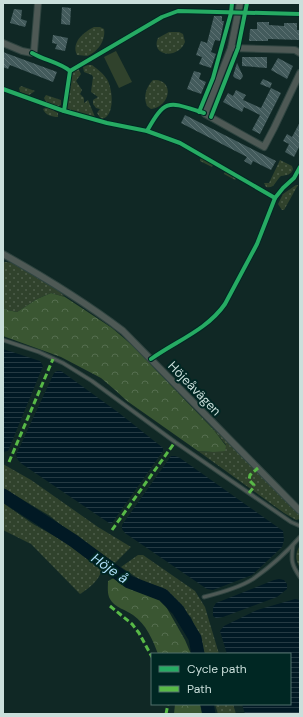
<svg xmlns="http://www.w3.org/2000/svg" width="303" height="717" font-family="'DM Sans',sans-serif">
  <style>
    .grass { fill: url(#grass-dots) }
    .forest { fill: url(#forest-crowns) }
    .pitch { fill: #30422c }
    .water { fill: url(#water-rules) }
    .lines { fill: none; stroke-linecap: round; stroke-linejoin: round }
    .river { stroke: #011924; stroke-width: 13 }
    .building { fill: url(#building-back-hatch) }
    .lane-casing { stroke: #2f4440; stroke-width: 5 }
    .street-casing { stroke: #2f4440; stroke-width: 8 }
    .lane { stroke: #4e5955; stroke-width: 3 }
    .street { stroke: #4e5955; stroke-width: 6 }
    .quiet { stroke: #58b947; stroke-width: 3; stroke-dasharray: 6 3; stroke-linecap: butt }
    .cycleway-casing { stroke: #002723; stroke-width: 6 }
    .cycleway { stroke: #26ab63; stroke-width: 4 }
    .labels { text-anchor: middle; stroke-width: 4; stroke-linejoin: round; paint-order: stroke }
    .street-label { font-size: 13px; fill: #cadfdb; stroke: #002723 }
    .water-label { font-size: 14px; font-style: italic; fill: #afdff9; stroke: #002723 }
  </style>
  <defs>
    <pattern id="grass-dots" width="8" height="8" patternUnits="userSpaceOnUse"><rect width="8" height="8" fill="#30422c"/><path d="M2 2h.1M6 6h.1" fill="none" stroke="#4d5d4a" stroke-width="1.8" stroke-linecap="round"/></pattern>
    <pattern id="forest-crowns" width="20" height="18" patternUnits="userSpaceOnUse"><rect width="20" height="18" fill="#3a5632"/><path d="M2 6a3 3 0 1 1 6 0M12 15a3 3 0 1 1 6 0" fill="none" stroke="#556e4f"/></pattern>
    <pattern id="water-rules" width="6" height="5" patternUnits="userSpaceOnUse"><rect width="6" height="5" fill="#011924"/><path d="M0 2.5h6" fill="none" stroke="#253a43"/></pattern>
    <pattern id="building-back-hatch" width="6" height="6" patternUnits="userSpaceOnUse"><rect width="6" height="6" fill="#435b5c"/><path d="M-1 5l2 2M0 0l6 6M5-1l2 2" fill="none" stroke="#5d7273"/></pattern>
  </defs>
  <rect width="100%" height="100%" fill="#102825"/>
  <g class="grass">
    <path d="M94 27H100L104 29C106 40 98 52 87 56 84 56 81 55 77 55 71 42 84 32 94 27Z"/>
    <path d="M169 32H179L183 34 185 42C178 60 150 56 158 38Z"/>
    <path d="M88 65H92C97 69 103 73 106 78 113 86 116 118 101 119L97 113 100 109 96 108 93 104V100L98 97 91 92 93 77 92 75 84 72 83 67Z"/>
    <path d="M78 68 81 74 76 81 82 90 80 94 84 98V103L88 100 95 117 94 118C85 116 72 115 66 109L72 71Z"/>
    <path d="M153 80C174 78 172 106 151 109L147 106C143 97 146 87 153 80Z"/>
    <path d="M21 86 35 91 29 95 20 92 19 88Z"/>
    <path d="M46 95 61 100V105L58 107 46 102 44 98Z"/>
    <path d="M47 107 58 113V117C52 117 45 115 43 109Z"/>
    <path d="M204 157 213 162V165L212 167 200 161V159Z"/>
    <path d="M280 160 292 166 293 169C291 175 287 175 281 176 275 181 275 189 266 187L264 183H269Z"/>
    <path d="M228 170 237 176V178L235 180 224 174V173Z"/>
    <path d="M296 185H298L284 210H282L278 204 283 194Z"/>
    <path d="M4 262C21 261 45 282 60 292L65 297 51 293 37 299 17 312 3 309Z"/>
    <path d="M213 429 223 436 292 506 300 515V519L296 520 284 513 198 451 213 452 226 445Z"/>
    <path d="M3 464 31 480 98 527 131 547 115 563 67 530 50 516 3 488Z"/>
    <path d="M3 503 33 524 65 542 101 570C101 579 87 590 80 594L31 544 3 530Z"/>
    <path d="M300 545V568C295 559 295 554 300 545Z"/>
    <path d="M138 555H143L195 591 205 607 219 654H205L191 617 182 610 172 597 163 588 142 581 121 567Z"/>
    <path d="M215 704H233L236 714H218Z"/>
  </g>
  <g class="forest">
    <path d="M51 293 65 297 112 328 139 351 155 369 213 429 226 446 225 451 213 452 198 451 127 401 115 390 101 378 61 357 3 336V309L17 312 37 299Z"/>
    <path d="M114 578 128 588 160 596 185 640 191 654H158C153 640 146 624 133 615 126 610 114 607 110 599 107 594 108 586 108 581Z"/>
    <path d="M175 704H200L202 714H174Z"/>
  </g>
  <path class="pitch" d="M116 51 132 82 119 88 104 57Z"/>
  <g class="water">
    <path d="M3 349 40 361 43 366 8 451 3 452Z"/>
    <path d="M57 371H61L119 413 163 448V451L112 523H109L22 464 18 460 16 455 54 373Z"/>
    <path d="M171 456H175L180 458 283 531 284 540 282 547 252 575 213 590 207 589 125 533 122 529V525Z"/>
    <path d="M279 579 284 580 287 584V589L277 597 223 617 216 618 213 616V608L216 603 274 580Z"/>
    <path d="M295 599 300 600V714H245L242 704H290V654H227L220 631 224 626 257 610Z"/>
  </g>
  <g class="lines">
    <g class="river">
      <path d="M3 495 74 541 129 582 163 595 178 610 195 638 198 654"/>
      <path d="M207 704 209 714"/>
    </g>
  </g>
  <g class="building">
    <path d="M62 7 71 8 70 25 61 24Z"/>
    <path d="M14 9 22 10 21 19 27 21 25 27 10 23Z"/>
    <path d="M214 16H222V21H224L220 41 215 40 211 52 216 54 211 68 199 64 202 57 196 55 201 41 207 43Z"/>
    <path d="M257 22H269V25L284 26V23H297V30H300V40L268 39V41H249L250 29H257Z"/>
    <path d="M53 35 68 38 65 51 55 49 57 44 52 43Z"/>
    <path d="M3 52 57 72 53 82 10 65 8 69 3 67Z"/>
    <path d="M242 57H267V68L242 66Z"/>
    <path d="M278 58 293 66 287 79 271 70Z"/>
    <path d="M237 63 243 76 242 78 240 80 235 78 233 76Z"/>
    <path d="M194 71 201 73 199 79 206 82 201 94 187 89Z"/>
    <path d="M263 79 272 83 270 88 260 84Z"/>
    <path d="M271 88 281 93 260 134 252 130 260 115 244 107 242 112 223 102 228 93 233 96 236 90 246 95 243 100 261 108Z"/>
    <path d="M185 115 276 161 271 170 253 161 251 165 244 161 247 157 181 123Z"/>
    <path d="M300 122V145L294 157 285 152 289 144 283 141 287 134 292 137Z"/>
  </g>
  <g class="lines">
    <g class="lane-casing">
      <g id="lane">
        <path d="M3 340 39 352 63 363 92 381 175 442 291 522 300 526"/>
        <path d="M293 545C291 560 291 564 300 577"/>
        <path d="M204 597C220 593 239 588 253 579 270 567 287 552 300 537"/>
      </g>
    </g>
    <g class="street-casing">
      <g id="street">
        <path d="M240 3 231 48 205 114 264 147 274 128 300 73"/>
        <path d="M3 43 22 51 32 53 34 51 38 3"/>
        <path d="M231 48 295 50 300 53"/>
        <path d="M3 254C44 277 85 302 123 331L300 511"/>
      </g>
    </g>
    <use href="#lane" class="lane"/>
    <use href="#street" class="street"/>
    <g class="quiet">
      <path d="M9 462 53 359"/>
      <path d="M249 493 253 488 254 485 249 480 250 475 258 468"/>
      <path d="M112 530 175 442"/>
      <path d="M110 606 132 624 139 633 152 657"/>
      <path d="M166 714 168 704"/>
    </g>
    <g class="cycleway-casing">
      <g id="cycleway">
        <path d="M70 71 162 17 178 11 300 14"/>
        <path d="M3 89 64 111 70 71C61 63 44 60 32 53"/>
        <path d="M64 111 107 123 147 131 180 143 275 198"/>
        <path d="M199 112 213 78 231 13 232 3"/>
        <path d="M211 117 238 48 247 3"/>
        <path d="M147 131C166 97 169 102 204 113"/>
        <path d="M151 359C176 341 207 330 225 304L257 244 275 198 283 188 294 178 300 167"/>
      </g>
    </g>
    <use href="#cycleway" class="cycleway"/>
  </g>
  <g class="labels">
    <g class="street-label">
      <text transform="translate(195 388) rotate(46)" y="5">Höjeåvägen</text>
    </g>
    <g class="water-label">
      <text transform="translate(110 568) rotate(35)" y="5">Höje å</text>
    </g>
  </g>
  <rect width="303" height="717" fill="none" stroke="#cadfdb" stroke-width="8"/>
  <rect x="151" y="653" width="140" height="52" fill="#002723" stroke="#51716d"/>
  <rect x="159" y="666" width="20" height="6" fill="#26ab63" stroke="#51716d"/>
  <text x="187" y="673" font-size="12" fill="#cadfdb">Cycle path</text>
  <rect x="159" y="686" width="20" height="6" fill="#58b947" stroke="#51716d"/>
  <text x="187" y="693" font-size="12" fill="#cadfdb">Path</text>
</svg>
